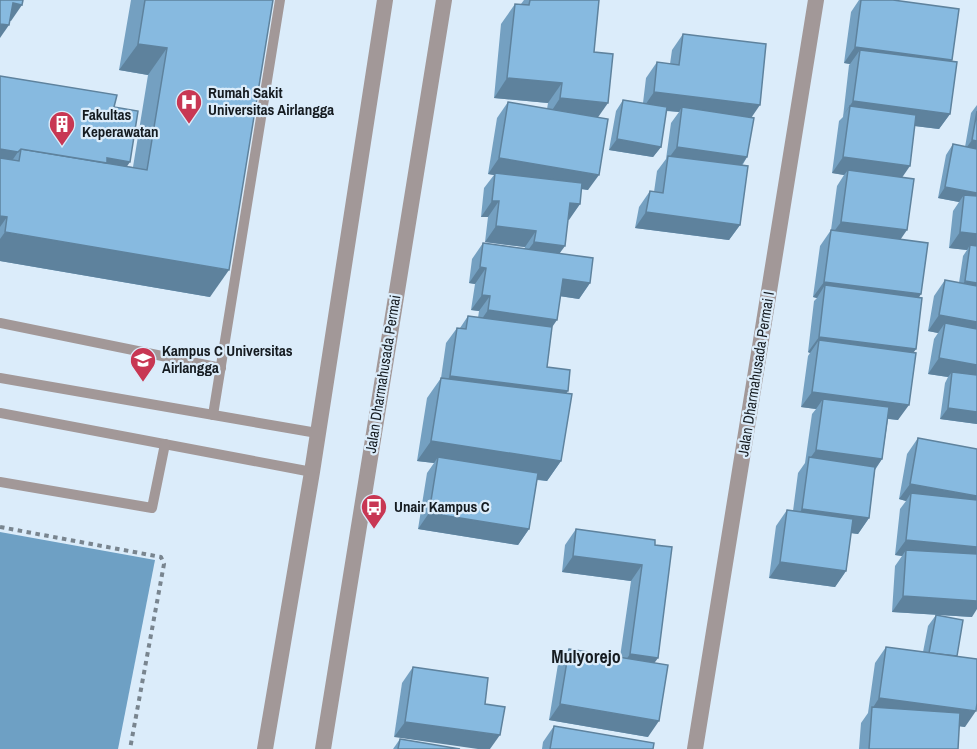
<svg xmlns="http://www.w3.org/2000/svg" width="977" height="749" font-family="'Archivo Narrow',sans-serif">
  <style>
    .water { fill: #6ea0c4 }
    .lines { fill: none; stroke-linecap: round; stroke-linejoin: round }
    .path { stroke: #79858f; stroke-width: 4; stroke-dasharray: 4.5 4.5; stroke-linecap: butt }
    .service { stroke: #a29898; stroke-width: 10 }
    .minor { stroke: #a29898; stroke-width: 16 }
    .wall { fill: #74a0c1 }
    .shaded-wall { fill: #5e829d }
    .building { fill: #87bae0; stroke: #5e829d; stroke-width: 1.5 }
    .labels { text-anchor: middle; stroke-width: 4.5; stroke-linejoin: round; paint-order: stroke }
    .poi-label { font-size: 15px; font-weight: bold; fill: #151b20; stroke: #dbecfa; text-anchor: start }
    .street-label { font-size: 15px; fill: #151b20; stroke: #dbecfa }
    .quarter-label { font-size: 18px; font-weight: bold; fill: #151b20; stroke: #dbecfa }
  </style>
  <rect width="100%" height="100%" fill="#dbecfa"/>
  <path class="water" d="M0 532 155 560 118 749H0Z"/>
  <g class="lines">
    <path class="path" d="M0 527 161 557 164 564 130 749"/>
    <g class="service">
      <path d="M0 323 221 368"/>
      <path d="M0 378 317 433"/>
      <path d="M0 413 312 472"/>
      <path d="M213 415 280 0"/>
      <path d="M0 482 152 508 165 444"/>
    </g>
    <g class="minor">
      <path d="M265 749 312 472 385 0"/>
      <path d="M323 749 444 0"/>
      <path d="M695 749 816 0"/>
    </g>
  </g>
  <g class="wall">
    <path d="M131 0H273L210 297 0 261V76L114 107 127 166 133 167 148 75 119 70Z"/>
    <path d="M524 0H599L594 52 598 117 588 190 581 189 580 204 568 220 559 254 590 283 579 299 560 296 552 327 547 367 566 393 561 461 547 481 537 480 529 529 518 545 418 529 427 473 434 463 417 461 427 398 441 378 446 343 457 328H460L468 316 478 318 479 311 471 310 475 284 469 283 472 259 483 243 524 249 525 247 485 242 488 217H481L484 188 494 175 488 174 497 118 508 102 547 109 548 103 494 98 501 24 515 4H521Z"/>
    <path d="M859 0H893L952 60 951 61 950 114 939 129 915 126 902 177 901 239 921 294 919 297 916 349 913 352 898 420 888 419 882 459 875 470 869 518 858 534 851 533 846 571 835 587 769 578 776 526 787 510 793 511 798 473 805 463 812 414 816 409 801 407 808 356 810 353 808 352 814 301 817 298 813 297 820 246 831 230 837 186 844 175 832 173 839 121 843 117 849 65 850 64 844 63 851 12Z"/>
    <path d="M683 34 751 118 747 157 742 166 740 225 729 240 635 228 639 207 650 191 654 192 657 171 666 159 671 123 679 112 666 111 661 147 653 157 609 150 616 111 623 100 643 103 646 78 657 62 670 64 672 50Z"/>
    <path d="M977 105V424L940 419 945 383 948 377 928 374 934 339 938 333 928 331 934 296 945 280 959 283 963 256 967 250 949 248 953 211 959 202 938 198 946 155 953 144 965 147 971 113Z"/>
    <path d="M918 438 972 617 892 612 895 566 902 556 895 555 900 509 906 501 899 499 907 454Z"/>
    <path d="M576 529 655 545 654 663 648 737 549 720 558 664 569 649 620 657 631 581 562 572 565 545Z"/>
    <path d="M936 615 957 656 965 727 959 726 958 749H859L861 723 868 713 875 663 886 647 923 652 928 626Z"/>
    <path d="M413 667 488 678 394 737 402 683Z"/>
    <path d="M554 726 653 749H542L543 742Z"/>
    <path d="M400 739 460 749H393Z"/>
  </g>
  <g class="shaded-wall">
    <path d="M13 3 22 5 11 21 2 19Z"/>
    <path d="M0 24 9 25 0 38Z"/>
    <path d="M138 44 167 48 148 75 119 70Z"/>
    <path d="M855 47 952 60 941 76 860 50 850 64 844 63Z"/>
    <path d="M507 78 562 83 548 103 494 98Z"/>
    <path d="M654 92 760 105 749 121 682 107 679 112 643 108Z"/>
    <path d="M560 98 608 103 594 123 547 118Z"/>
    <path d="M853 101 950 114 939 129 849 118 850 106 842 117Z"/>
    <path d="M617 139 661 147 653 157 609 150Z"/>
    <path d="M972 140 977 141V153L964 151Z"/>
    <path d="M677 147 747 157 736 173 668 159Z"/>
    <path d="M0 149 18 152 7 168 0 167Z"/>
    <path d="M843 157 910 166 899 182 848 170 844 175 832 173Z"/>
    <path d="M107 158 130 162 119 178 19 161Z"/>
    <path d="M499 158 599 175 588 190 495 175V173L494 175 488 174Z"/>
    <path d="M945 187 977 193V205L964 195 959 202 938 198Z"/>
    <path d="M492 201H499L488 217H481Z"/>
    <path d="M570 203 580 204 569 220 559 218Z"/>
    <path d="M646 212 740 225 729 240 635 228Z"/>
    <path d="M0 216 7 217 0 227Z"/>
    <path d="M841 222 907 230 896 246 830 237Z"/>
    <path d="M496 226 536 231 525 247 485 242Z"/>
    <path d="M5 232 229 270 210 297 0 261V239Z"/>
    <path d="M960 232 977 234V251L970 245 967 250 949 248Z"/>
    <path d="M534 242 565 246 554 261 523 257Z"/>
    <path d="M480 267 486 268 475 284 469 283Z"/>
    <path d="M563 279 590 283 579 299 552 295Z"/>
    <path d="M965 281 977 283V295L957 292Z"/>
    <path d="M824 282 921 294 910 310 825 285 817 298 813 297Z"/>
    <path d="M482 295 490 296 479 311 471 310Z"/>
    <path d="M488 310 557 320 546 336 477 326Z"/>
    <path d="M939 315 977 322V340L945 323 938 333 928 331Z"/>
    <path d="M819 337 916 349 905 365 819 340 810 353 808 352Z"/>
    <path d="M939 358 977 365V383L952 372 948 377 928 374Z"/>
    <path d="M450 376 568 391 557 407 439 392Z"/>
    <path d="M812 392 909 405 898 420 821 410 823 399 816 409 801 407Z"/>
    <path d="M948 408 977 412V424L940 419Z"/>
    <path d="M431 441 561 461 547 481 437 464 438 457 434 463 417 461Z"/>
    <path d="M816 450 882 459 871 475 808 461Z"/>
    <path d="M910 484 977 496V514L911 493 906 501 899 499Z"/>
    <path d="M802 509 869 518 858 534 791 525Z"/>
    <path d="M429 513 529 529 518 545 418 529Z"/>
    <path d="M906 540 977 547V560L906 550 902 556 895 555Z"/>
    <path d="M573 556 642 565 631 581 562 572Z"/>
    <path d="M780 562 846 571 835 587 769 578Z"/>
    <path d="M903 596 977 601V609L972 617 892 612Z"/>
    <path d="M630 654 658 658 647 673 619 670Z"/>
    <path d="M879 698 976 711 965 727 871 715 872 709Z"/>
    <path d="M560 704 659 721 648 737 549 720Z"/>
    <path d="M405 722 500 735 490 749H478L394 737Z"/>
  </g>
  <g class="building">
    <path d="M0 0H23L22 5 13 3 9 25 0 24Z"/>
    <path d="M145 0H273L229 270 5 232 7 217 0 216V158L19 161 21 149 147 170 167 48 138 44Z"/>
    <path d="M530 0H599L594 52 613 54 608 103 560 98 562 83 507 78 515 4 529 5Z"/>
    <path d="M861 0H893L959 9 952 60 855 47Z"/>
    <path d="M683 34 766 44 760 105 654 92 657 62 679 65Z"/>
    <path d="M860 50 957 62 950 114 853 101Z"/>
    <path d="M0 76 117 95 114 107 138 111 130 162 107 158V163L21 149 18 152 0 149Z"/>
    <path d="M623 100 667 107 661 147 617 139Z"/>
    <path d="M508 102 608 119 599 175 499 158Z"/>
    <path d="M850 106 916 115 910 166 843 157Z"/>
    <path d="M682 107 754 118 747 157 677 147Z"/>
    <path d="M977 111V141L972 140Z"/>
    <path d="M953 144 977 149V193L945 187Z"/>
    <path d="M668 156 748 166 740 225 646 212 650 191 663 193Z"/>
    <path d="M848 170 914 179 907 230 841 222Z"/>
    <path d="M495 173 582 183 580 204 570 203 565 246 534 242 536 231 496 226 499 201H492Z"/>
    <path d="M964 195 977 196V234L960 232Z"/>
    <path d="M831 230 928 243 921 294 824 282Z"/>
    <path d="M483 243 593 258 590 283 563 279 557 320 488 310 490 296 482 295 486 268 480 267Z"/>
    <path d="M970 245 977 246V283L965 281Z"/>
    <path d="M945 280 977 286V322L939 315Z"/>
    <path d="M825 285 922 298 916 349 819 337Z"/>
    <path d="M468 316 552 327 547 367 570 370 568 391 450 376 457 328 466 329Z"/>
    <path d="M945 323 977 329V365L939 358Z"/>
    <path d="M819 340 916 353 909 405 812 392Z"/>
    <path d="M952 372 977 375V412L948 408Z"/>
    <path d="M441 378 572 394 561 461 431 441Z"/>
    <path d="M823 399 889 407 882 459 816 450Z"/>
    <path d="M918 438 977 449V496L910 484Z"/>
    <path d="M438 457 538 473 529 529 429 513Z"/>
    <path d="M809 457 875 467 869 518 802 509Z"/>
    <path d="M911 493 977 500V547L906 540Z"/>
    <path d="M787 510 853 519 846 571 780 562Z"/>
    <path d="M576 529 655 540V545L672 547 658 658 630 654 642 565 573 556Z"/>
    <path d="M906 550 977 554V601L903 596Z"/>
    <path d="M936 615 963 620 957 656 929 653Z"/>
    <path d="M886 647 977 659V703L976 711 879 698Z"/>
    <path d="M569 649 668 665 659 721 560 704Z"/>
    <path d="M413 667 488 678 485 704 505 707 500 735 405 722Z"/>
    <path d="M872 707 960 713 958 749H869Z"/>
    <path d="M554 726 654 743 653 749H550Z"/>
    <path d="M400 739 460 749H398Z"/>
  </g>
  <defs>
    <g id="hospital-pin" transform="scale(1.35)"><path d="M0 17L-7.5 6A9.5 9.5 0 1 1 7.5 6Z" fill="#c83753" stroke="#dbecfa"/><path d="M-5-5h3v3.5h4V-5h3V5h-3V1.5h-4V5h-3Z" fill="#fff"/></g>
    <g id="building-pin" transform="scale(1.35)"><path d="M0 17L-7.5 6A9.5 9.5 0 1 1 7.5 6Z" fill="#c83753" stroke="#dbecfa"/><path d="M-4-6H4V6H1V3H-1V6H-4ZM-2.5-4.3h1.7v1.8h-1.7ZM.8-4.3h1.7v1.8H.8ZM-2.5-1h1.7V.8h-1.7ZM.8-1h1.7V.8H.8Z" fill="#fff"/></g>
    <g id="university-pin" transform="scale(1.35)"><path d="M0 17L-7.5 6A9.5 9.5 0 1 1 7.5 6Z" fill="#c83753" stroke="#dbecfa"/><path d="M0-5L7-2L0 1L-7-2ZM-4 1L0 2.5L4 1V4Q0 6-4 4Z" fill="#fff"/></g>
    <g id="bus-pin" transform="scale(1.35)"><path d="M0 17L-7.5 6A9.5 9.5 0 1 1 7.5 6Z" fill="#c83753" stroke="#dbecfa"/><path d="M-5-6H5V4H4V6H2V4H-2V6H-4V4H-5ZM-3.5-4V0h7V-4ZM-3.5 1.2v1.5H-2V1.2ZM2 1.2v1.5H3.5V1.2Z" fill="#fff"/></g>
  </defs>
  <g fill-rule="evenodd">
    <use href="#hospital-pin" x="189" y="102"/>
    <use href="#building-pin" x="62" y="124"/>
    <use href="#university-pin" x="143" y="360"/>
    <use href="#bus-pin" x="374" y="507"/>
  </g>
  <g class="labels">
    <g class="poi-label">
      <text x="208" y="98">Rumah Sakit<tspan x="208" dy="17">Universitas Airlangga</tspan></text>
      <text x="82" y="120">Fakultas<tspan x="82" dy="17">Keperawatan</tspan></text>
      <text x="162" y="356">Kampus C Universitas<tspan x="162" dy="17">Airlangga</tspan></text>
      <text x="394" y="512">Unair Kampus C</text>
    </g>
    <g class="street-label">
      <text transform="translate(383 374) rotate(-81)" y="5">Jalan Dharmahusada Permai</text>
      <text transform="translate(756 374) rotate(-81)" y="5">Jalan Dharmahusada Permai I</text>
    </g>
    <g class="quarter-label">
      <text x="586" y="663">Mulyorejo</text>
    </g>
  </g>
</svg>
